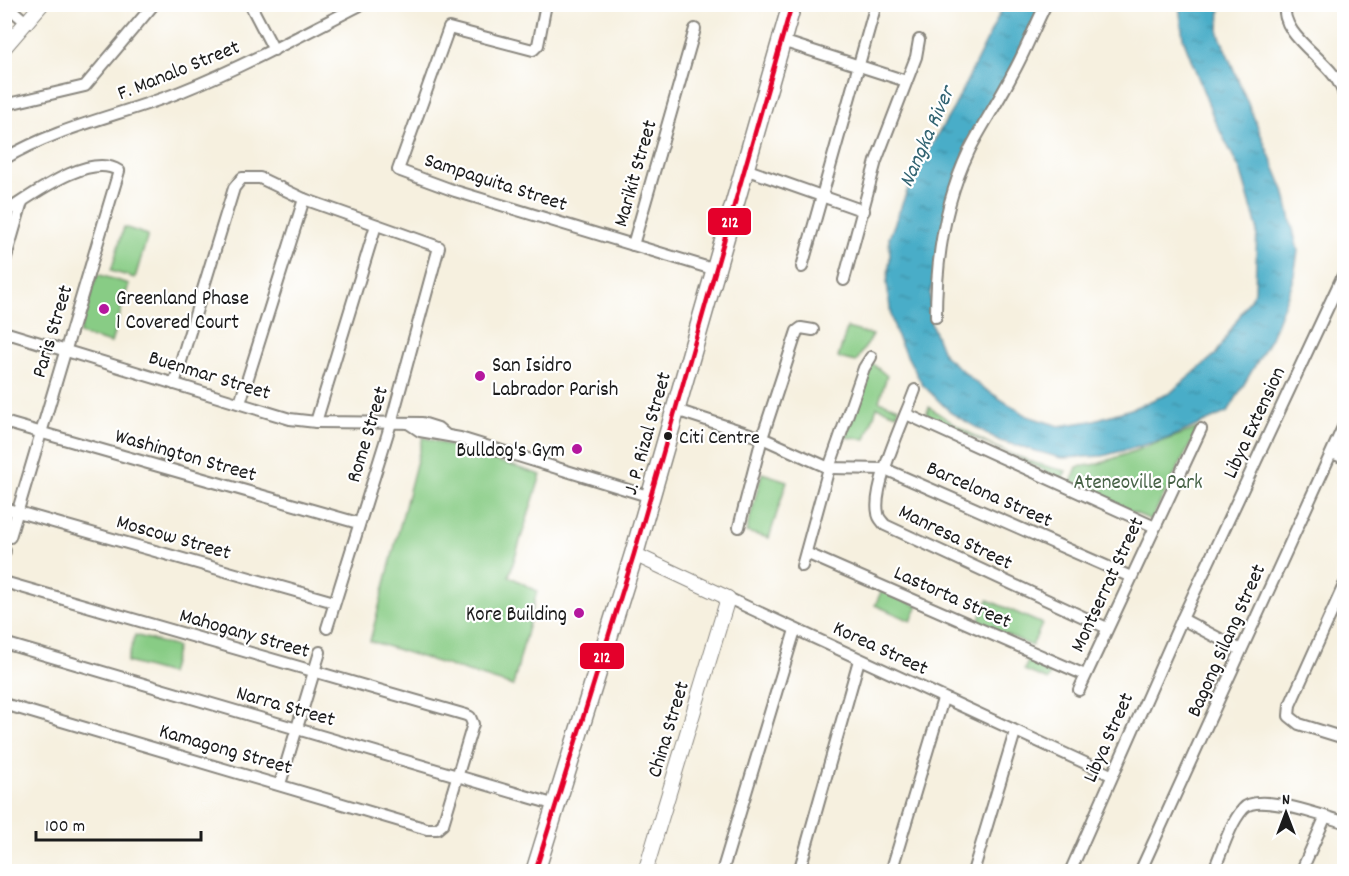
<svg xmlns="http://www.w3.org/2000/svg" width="1349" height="876" font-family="Dekko,sans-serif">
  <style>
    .green { fill: #88cc85; stroke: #527450; stroke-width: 1.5 }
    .water { fill: url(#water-ripples); stroke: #326472; stroke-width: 1.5 }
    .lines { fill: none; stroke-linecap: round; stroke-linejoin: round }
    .minor-casing { stroke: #89867e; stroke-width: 14 }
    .tertiary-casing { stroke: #89867e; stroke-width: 16 }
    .primary-casing { stroke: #89867e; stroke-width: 21 }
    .minor { stroke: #fff; stroke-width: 10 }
    .tertiary { stroke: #fff; stroke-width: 14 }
    .primary { stroke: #fff; stroke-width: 18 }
    .bus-1-casing { stroke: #fff; stroke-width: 9 }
    .bus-1 { stroke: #e4002b; stroke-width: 4.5 }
    .poi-dot { fill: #b5179e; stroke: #fff; stroke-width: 2 }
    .bus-dot { fill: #1c1c1c; stroke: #fff; stroke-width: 2 }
    .labels { text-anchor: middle; stroke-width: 4.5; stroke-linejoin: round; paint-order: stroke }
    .bus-label { font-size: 20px; fill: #1c1c1c; stroke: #fff; text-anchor: start }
    .street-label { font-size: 21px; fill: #1c1c1c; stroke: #fff }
    .poi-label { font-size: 21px; fill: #1c1c1c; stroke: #fff; text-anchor: start }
    .park-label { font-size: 21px; fill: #476246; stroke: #fff }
    .water-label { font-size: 22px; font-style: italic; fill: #326472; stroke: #fff }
    .line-badge { stroke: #fff; stroke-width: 2 }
    .badge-label { font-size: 16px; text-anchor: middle; font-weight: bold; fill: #fff }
  </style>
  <defs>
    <pattern id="water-ripples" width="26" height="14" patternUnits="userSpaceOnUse" patternTransform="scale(1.5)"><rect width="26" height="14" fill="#49adc8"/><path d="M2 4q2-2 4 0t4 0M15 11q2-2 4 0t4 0" fill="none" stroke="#3c8ca2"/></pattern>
  </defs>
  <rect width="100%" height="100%" fill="#fff"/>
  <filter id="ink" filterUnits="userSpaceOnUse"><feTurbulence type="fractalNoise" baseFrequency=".0167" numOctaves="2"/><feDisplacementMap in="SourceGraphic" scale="12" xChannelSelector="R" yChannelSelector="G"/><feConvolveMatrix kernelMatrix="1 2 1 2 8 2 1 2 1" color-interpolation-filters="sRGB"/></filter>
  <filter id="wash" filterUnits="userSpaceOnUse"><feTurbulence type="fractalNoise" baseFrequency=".008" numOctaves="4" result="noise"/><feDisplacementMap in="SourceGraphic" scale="24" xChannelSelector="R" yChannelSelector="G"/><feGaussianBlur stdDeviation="1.35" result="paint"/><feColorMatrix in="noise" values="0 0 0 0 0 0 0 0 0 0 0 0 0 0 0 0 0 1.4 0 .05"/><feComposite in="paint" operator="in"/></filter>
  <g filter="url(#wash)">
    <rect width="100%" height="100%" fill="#f6f0df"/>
    <g class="green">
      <path d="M124 227 148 235 135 278 111 271Z"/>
      <path d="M97 274 129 284 111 343 79 334Z"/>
      <path d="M847 328 873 335 856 362 838 358Z"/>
      <path d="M873 364 887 376 879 401 899 408 897 414 877 407 866 439 845 437 868 370Z"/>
      <path d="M929 407C969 435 1017 462 1066 471L1062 479 926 415Z"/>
      <path d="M1199 428 1151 520 1070 485 1077 467 1098 464Z"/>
      <path d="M423 437 541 475 509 576 537 591 513 686 370 641Z"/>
      <path d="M762 473 787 481 769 538 746 532Z"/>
      <path d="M882 590 918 606 911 621 875 605Z"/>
      <path d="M988 600 1042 624 1032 646 978 622Z"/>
      <path d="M135 635 177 647 170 674 127 662Z"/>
      <path d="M1030 657 1053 667 1048 680 1024 670Z"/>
    </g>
    <path class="water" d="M1220 4 1219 34 1284 190 1298 251 1293 282 1271 338 1228 412 1166 439 1103 456 1061 458 1000 441 951 413 922 384 898 339 891 317 887 283 890 258 889 238 912 178 953 109 1004 5H1046L957 171 930 294 931 323 944 355 980 386 1027 416 1059 426 1091 421 1131 409 1170 393 1216 354 1255 291 1257 227 1241 172 1214 119 1183 38 1179 5Z"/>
  </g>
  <g filter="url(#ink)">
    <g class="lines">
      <g class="minor-casing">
        <g id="minor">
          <path d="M5 4 27 23"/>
          <path d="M250 4 274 50"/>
          <path d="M546 4 538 45 533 50 449 28 398 170 455 191 716 270"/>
          <path d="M1285 4C1279 40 1338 62 1344 96"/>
          <path d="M782 41 906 81"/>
          <path d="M4 105 85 86 154 4"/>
          <path d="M4 159C57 127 122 115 180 92 242 67 302 35 362 4"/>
          <path d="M745 169 864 211"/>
          <path d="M4 213C30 197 89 151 119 171L10 537"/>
          <path d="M633 245 695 29"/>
          <path d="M4 264 22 202"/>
          <path d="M802 267 876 4"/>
          <path d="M844 280 876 161 916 57 919 40"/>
          <path d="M936 317C936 260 944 203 969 151 982 125 999 101 1012 75 1025 52 1034 28 1046 4"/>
          <path d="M4 332 290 419 316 422 422 423 438 428 445 434"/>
          <path d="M174 384 234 188 242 178H260L304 199 439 247 391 423 327 628"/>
          <path d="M915 390C905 418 872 486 878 513 878 518 882 521 885 525L1107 628"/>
          <path d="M240 403 304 199"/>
          <path d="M676 410 762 438 829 468 885 469 1131 577"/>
          <path d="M906 414 1155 527"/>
          <path d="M4 422 358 523"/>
          <path d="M316 422 376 225"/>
          <path d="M408 423 420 431 460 438 651 497"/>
          <path d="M1332 453 1344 458"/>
          <path d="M4 508 334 602"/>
          <path d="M739 527 762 438 797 331 801 328 813 330"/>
          <path d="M806 553 1085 675"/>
          <path d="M4 554 5 551"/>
          <path d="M802 566 829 468 864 368 871 357"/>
          <path d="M4 582 466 715 470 717 473 724 443 824 437 829H427L4 704"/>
          <path d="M1344 585 1290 705 1289 716 1299 724 1344 738"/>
          <path d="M728 598 1111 775"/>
          <path d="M1182 619 1241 650"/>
          <path d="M4 643 556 805"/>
          <path d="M1079 690 1201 429"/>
          <path d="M280 784 320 652"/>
          <path d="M722 872 795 630"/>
          <path d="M799 872 859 660"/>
          <path d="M891 872 943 699"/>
          <path d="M973 872 1015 732"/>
          <path d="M1070 872 1182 619 1344 273"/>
          <path d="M1140 872 1344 425"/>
          <path d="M1213 872C1222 852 1229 825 1243 809 1257 791 1324 817 1344 822"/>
          <path d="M1301 872 1325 818"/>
        </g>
      </g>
      <g class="tertiary-casing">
        <g id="tertiary">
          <path d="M4 48 42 4"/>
          <path d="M634 554 728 598 645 872"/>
        </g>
      </g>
      <g class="primary-casing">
        <path id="primary" d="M535 872 634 554 792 4"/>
      </g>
      <use href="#minor" class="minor"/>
      <use href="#tertiary" class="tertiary"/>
      <use href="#primary" class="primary"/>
      <g class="bus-1-casing">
        <path id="bus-1" d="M535 872 634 554 792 4"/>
      </g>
      <use href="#bus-1" class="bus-1"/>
    </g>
  </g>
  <g class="poi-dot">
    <circle cx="104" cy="309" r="6"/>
    <circle cx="480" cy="376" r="6"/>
    <circle cx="577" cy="449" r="6"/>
    <circle cx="579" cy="613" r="6"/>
  </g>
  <circle class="bus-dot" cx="668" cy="436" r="5"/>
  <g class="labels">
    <g class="bus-label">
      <text x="679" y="443">Citi Centre</text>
    </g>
    <g class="street-label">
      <text transform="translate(178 69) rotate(-22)" y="7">F. Manalo Street</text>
      <text transform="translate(634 173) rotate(-74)" y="7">Marikit Street</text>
      <text transform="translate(496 181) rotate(18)" y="7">Sampaguita Street</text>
      <text transform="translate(51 331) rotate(-73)" y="7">Paris Street</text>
      <text transform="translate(210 374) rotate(17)" y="7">Buenmar Street</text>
      <text transform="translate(1253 422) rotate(-65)" y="7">Libya Extension</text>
      <text transform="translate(646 433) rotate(-74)" y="7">J. P. Rizal Street</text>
      <text transform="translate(366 434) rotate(-73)" y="7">Rome Street</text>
      <text transform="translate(186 454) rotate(16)" y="7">Washington Street</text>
      <text transform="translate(990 493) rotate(24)" y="7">Barcelona Street</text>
      <text transform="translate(174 536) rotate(16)" y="7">Moscow Street</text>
      <text transform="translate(956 536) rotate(26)" y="7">Manresa Street</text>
      <text transform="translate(1106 584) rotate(-65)" y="7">Montserrat Street</text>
      <text transform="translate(953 596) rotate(24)" y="7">Lastorta Street</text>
      <text transform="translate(245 632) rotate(16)" y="7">Mahogany Street</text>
      <text transform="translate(1225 640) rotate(-66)" y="7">Bagong Silang Street</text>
      <text transform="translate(881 647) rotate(25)" y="7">Korea Street</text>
      <text transform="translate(286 705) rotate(16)" y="7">Narra Street</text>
      <text transform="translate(667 729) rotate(-73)" y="7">China Street</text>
      <text transform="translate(1107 737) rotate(-66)" y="7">Libya Street</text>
      <text transform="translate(226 748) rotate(16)" y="7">Kamagong Street</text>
    </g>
    <g class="poi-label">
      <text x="116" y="304">Greenland Phase<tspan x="116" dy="24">1 Covered Court</tspan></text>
      <text x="492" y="371">San Isidro<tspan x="492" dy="24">Labrador Parish</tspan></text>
      <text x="565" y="456" text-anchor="end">Bulldog's Gym</text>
      <text x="567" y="620" text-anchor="end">Kore Building</text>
    </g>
    <g class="park-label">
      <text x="1138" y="488">Ateneoville Park</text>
    </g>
    <g class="water-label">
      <text transform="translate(925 136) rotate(-66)" y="8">Nangka River</text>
    </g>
  </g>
  <g class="line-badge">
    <rect x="707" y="207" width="45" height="29" rx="6" fill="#e4002b"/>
    <rect x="579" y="642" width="46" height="28" rx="6" fill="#e4002b"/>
  </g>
  <g class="badge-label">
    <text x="730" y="227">212</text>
    <text x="602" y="662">212</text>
  </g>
  <rect width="1349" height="876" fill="none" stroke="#fff" stroke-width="24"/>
  <g transform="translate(1286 813)" stroke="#ffffff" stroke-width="4.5" paint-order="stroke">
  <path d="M0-4.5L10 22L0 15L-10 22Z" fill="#1c1c1c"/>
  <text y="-9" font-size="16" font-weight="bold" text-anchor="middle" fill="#1c1c1c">N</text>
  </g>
  <path d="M36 831v9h165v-9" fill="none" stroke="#1c1c1c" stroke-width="3"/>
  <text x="45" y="831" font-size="18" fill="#1c1c1c" stroke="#ffffff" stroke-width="4.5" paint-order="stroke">100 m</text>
</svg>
